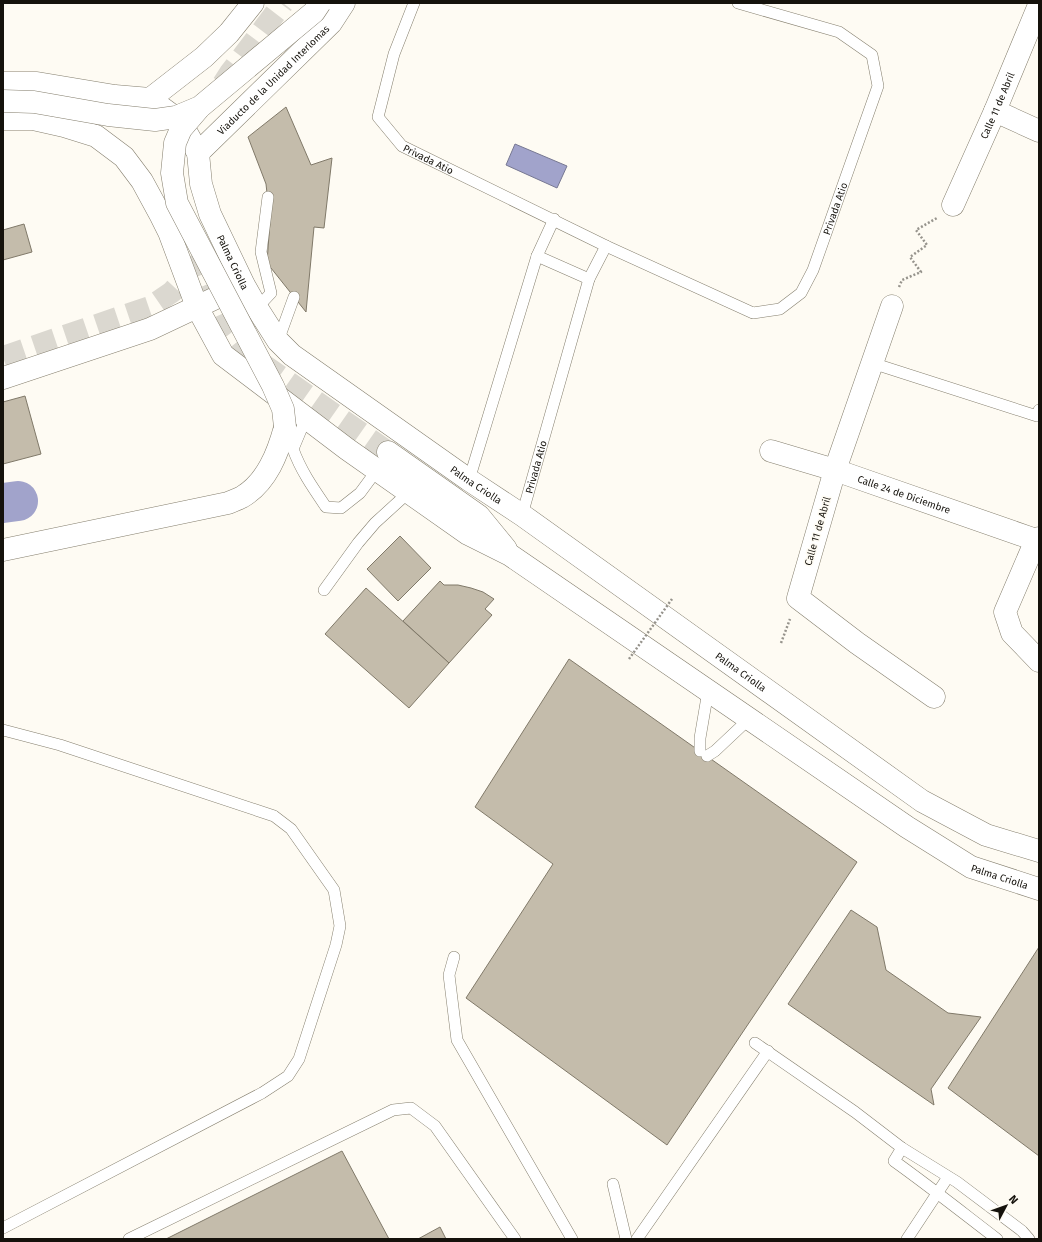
<svg xmlns="http://www.w3.org/2000/svg" width="1042" height="1242" font-family="'Fira Sans',sans-serif">
  <style>
    .water { fill: #a1a3cb; stroke: #777892 }
    .lines { fill: none; stroke-linecap: round; stroke-linejoin: round }
    .river { stroke: #a1a3cb; stroke-width: 40 }
    .building { fill: #c4bcab; stroke: #807969 }
    .secondary-tunnel { stroke: #dbd8d0; stroke-width: 22; stroke-dasharray: 22 11; stroke-linecap: butt }
    .service-casing { stroke: #857f6e; stroke-width: 12 }
    .minor-casing { stroke: #857f6e; stroke-width: 23 }
    .secondary-casing { stroke: #857f6e; stroke-width: 23 }
    .path { stroke: #96938c; stroke-width: 2.5; stroke-dasharray: 2 2; stroke-linecap: butt }
    .service { stroke: #fff; stroke-width: 11 }
    .minor { stroke: #fff; stroke-width: 22 }
    .secondary { stroke: #fff; stroke-width: 22 }
    .secondary-bridge-casing { stroke: #857f6e; stroke-width: 23; stroke-linecap: butt }
    .path-bridge { stroke: #96938c; stroke-width: 2.5; stroke-dasharray: 2 2; stroke-linecap: butt }
    .secondary-bridge { stroke: #fff; stroke-width: 22 }
    .labels { text-anchor: middle; stroke-width: 3; stroke-linejoin: round; paint-order: stroke }
    .street-label { font-size: 10px; fill: #15120c; stroke: #fefbf3 }
  </style>
  <rect width="100%" height="100%" fill="#fefbf3"/>
  <path class="water" d="M515 144 567 166 557 188 506 165Z"/>
  <g class="lines">
    <path class="river" d="M3 503 18 501"/>
  </g>
  <g class="building">
    <path d="M286 107 311 165 332 158 324 228 314 227 306 312 267 263 270 221 266 184 248 137Z"/>
    <path d="M24 224 32 252 3 260V230Z"/>
    <path d="M25 396 41 454 3 464V402Z"/>
    <path d="M400 536 431 568 398 601 367 569Z"/>
    <path d="M440 581 444 585H458L471 588 483 592 494 599 485 609 492 615 449 663 403 621Z"/>
    <path d="M366 588 449 663 409 708 325 634Z"/>
    <path d="M569 659 857 862 667 1145 466 998 553 864 475 807Z"/>
    <path d="M851 910 877 927 886 970 948 1013 981 1017 931 1089 934 1105 788 1004Z"/>
    <path d="M1039 947V1156L948 1088Z"/>
    <path d="M342 1151 389 1239H166Z"/>
    <path d="M440 1227 446 1239H418Z"/>
  </g>
  <g class="lines">
    <g class="secondary-tunnel">
      <path d="M223 84 230 73 283 3"/>
      <path d="M186 223 192 261 219 321 241 349 388 452"/>
      <path d="M3 357 150 307 172 292 185 278 192 261"/>
    </g>
    <g class="service-casing">
      <g id="service">
        <path id="s1" d="M414 3 394 54 378 117 402 146 606 246 753 313 780 309 801 293 813 270 878 86 872 55 839 32 738 3"/>
        <path d="M537 256 589 279"/>
        <path d="M257 308 271 293 261 252 268 197"/>
        <path d="M278 341 294 297"/>
        <path d="M872 363 1037 416 1039 410"/>
        <path d="M306 418 293 449C301 471 313 488 326 507L341 508 360 493 377 470"/>
        <path d="M469 480 537 256 554 219"/>
        <path id="s2" d="M522 515 589 279 606 246"/>
        <path d="M324 590 358 543 375 523 409 492"/>
        <path d="M3 730 60 745 274 816 291 829 334 890 340 926 336 945 299 1059 288 1076 262 1093 3 1228"/>
        <path d="M700 751V738L708 691"/>
        <path d="M707 756 715 751 749 719"/>
        <path d="M454 957 449 975 457 1040 572 1239"/>
        <path d="M755 1043 855 1112 902 1148 957 1182 1022 1231 1029 1239"/>
        <path d="M902 1148 894 1161C929 1186 963 1213 997 1239"/>
        <path d="M613 1184 626 1239"/>
        <path d="M129 1239 393 1110 411 1108 435 1126 515 1239"/>
        <path d="M637 1239 768 1051"/>
        <path d="M907 1239 948 1177"/>
      </g>
    </g>
    <g class="minor-casing">
      <g id="minor">
        <path d="M995 111 1039 131"/>
        <path id="s3" d="M953 205 995 111 1039 5"/>
        <path d="M892 306 835 470 798 598 857 643 934 697"/>
        <path id="s4" d="M771 451 835 470 1036 540H1039"/>
        <path d="M1039 538 1036 540 1005 612 1012 633 1039 661"/>
      </g>
    </g>
    <g class="secondary-casing">
      <g id="secondary">
        <path id="s5" d="M3 83H37L115 96 150 99 180 121 198 153 201 184 210 214 244 285 257 308 278 341 292 355 469 480 522 515 922 801 986 835 1039 851"/>
        <path d="M150 99 204 57 229 33 253 3"/>
        <path id="s6" d="M3 119H33L64 126 96 136 124 157 142 181 161 216 169 232 197 307 223 355 347 449 468 534 510 555 907 827 971 867 1039 889"/>
        <path id="s7" d="M198 153 331 23 344 3"/>
        <path d="M3 378 150 329 241 286"/>
        <path d="M388 452 479 516 506 549"/>
        <path d="M3 550 228 503C233 501 238 499 242 497 267 482 278 453 285 427"/>
      </g>
    </g>
    <g class="path">
      <path d="M899 287 902 280 921 272 910 257 927 245 916 230 937 218"/>
      <path d="M781 643 790 619"/>
    </g>
    <use href="#service" class="service"/>
    <use href="#minor" class="minor"/>
    <use href="#secondary" class="secondary"/>
    <g class="secondary-bridge-casing">
      <g id="secondary-bridge">
        <path d="M3 101 34 102 108 115 155 120 176 117 200 107 314 12 320 3"/>
        <path d="M199 108 181 129 175 143 172 173 177 203 273 386 283 409 285 427"/>
      </g>
    </g>
    <path class="path-bridge" d="M629 659 672 599"/>
    <use href="#secondary-bridge" class="secondary-bridge"/>
  </g>
  <g class="labels">
    <g class="street-label">
      <text dy="4" stroke="none"><textPath href="#s7" startOffset="105">Viaducto de la Unidad Interlomas</textPath></text>
      <text dy="4" stroke="none"><textPath href="#s3" startOffset="109">Calle 11 de Abril</textPath></text>
      <text dy="4" stroke="none"><textPath href="#s1" startOffset="187">Privada Atio</textPath></text>
      <text dy="4" stroke="none"><textPath href="#s1" startOffset="691">Privada Atio</textPath></text>
      <text dy="4" stroke="none"><textPath href="#s5" startOffset="338">Palma Criolla</textPath></text>
      <text dy="4" stroke="none"><textPath href="#s2" startOffset="50">Privada Atio</textPath></text>
      <text dy="4" stroke="none"><textPath href="#s5" startOffset="674">Palma Criolla</textPath></text>
      <text dy="4" stroke="none"><textPath href="#s4" startOffset="140">Calle 24 de Diciembre</textPath></text>
      <text transform="translate(817 531) rotate(-74)" y="4">Calle 11 de Abril</text>
      <text dy="4" stroke="none"><textPath href="#s5" startOffset="998">Palma Criolla</textPath></text>
      <text dy="4" stroke="none"><textPath href="#s6" startOffset="1290">Palma Criolla</textPath></text>
    </g>
  </g>
  <rect width="1042" height="1242" fill="none" stroke="#15120c" stroke-width="8"/>
  <g transform="translate(1006 1206) rotate(49)" stroke="#fefbf3" stroke-width="3" paint-order="stroke">
  <path d="M0-3L7 15L0 10L-7 15Z" fill="#15120c"/>
  <text y="-6" font-size="11" font-weight="bold" text-anchor="middle" fill="#15120c">N</text>
  </g>
</svg>
